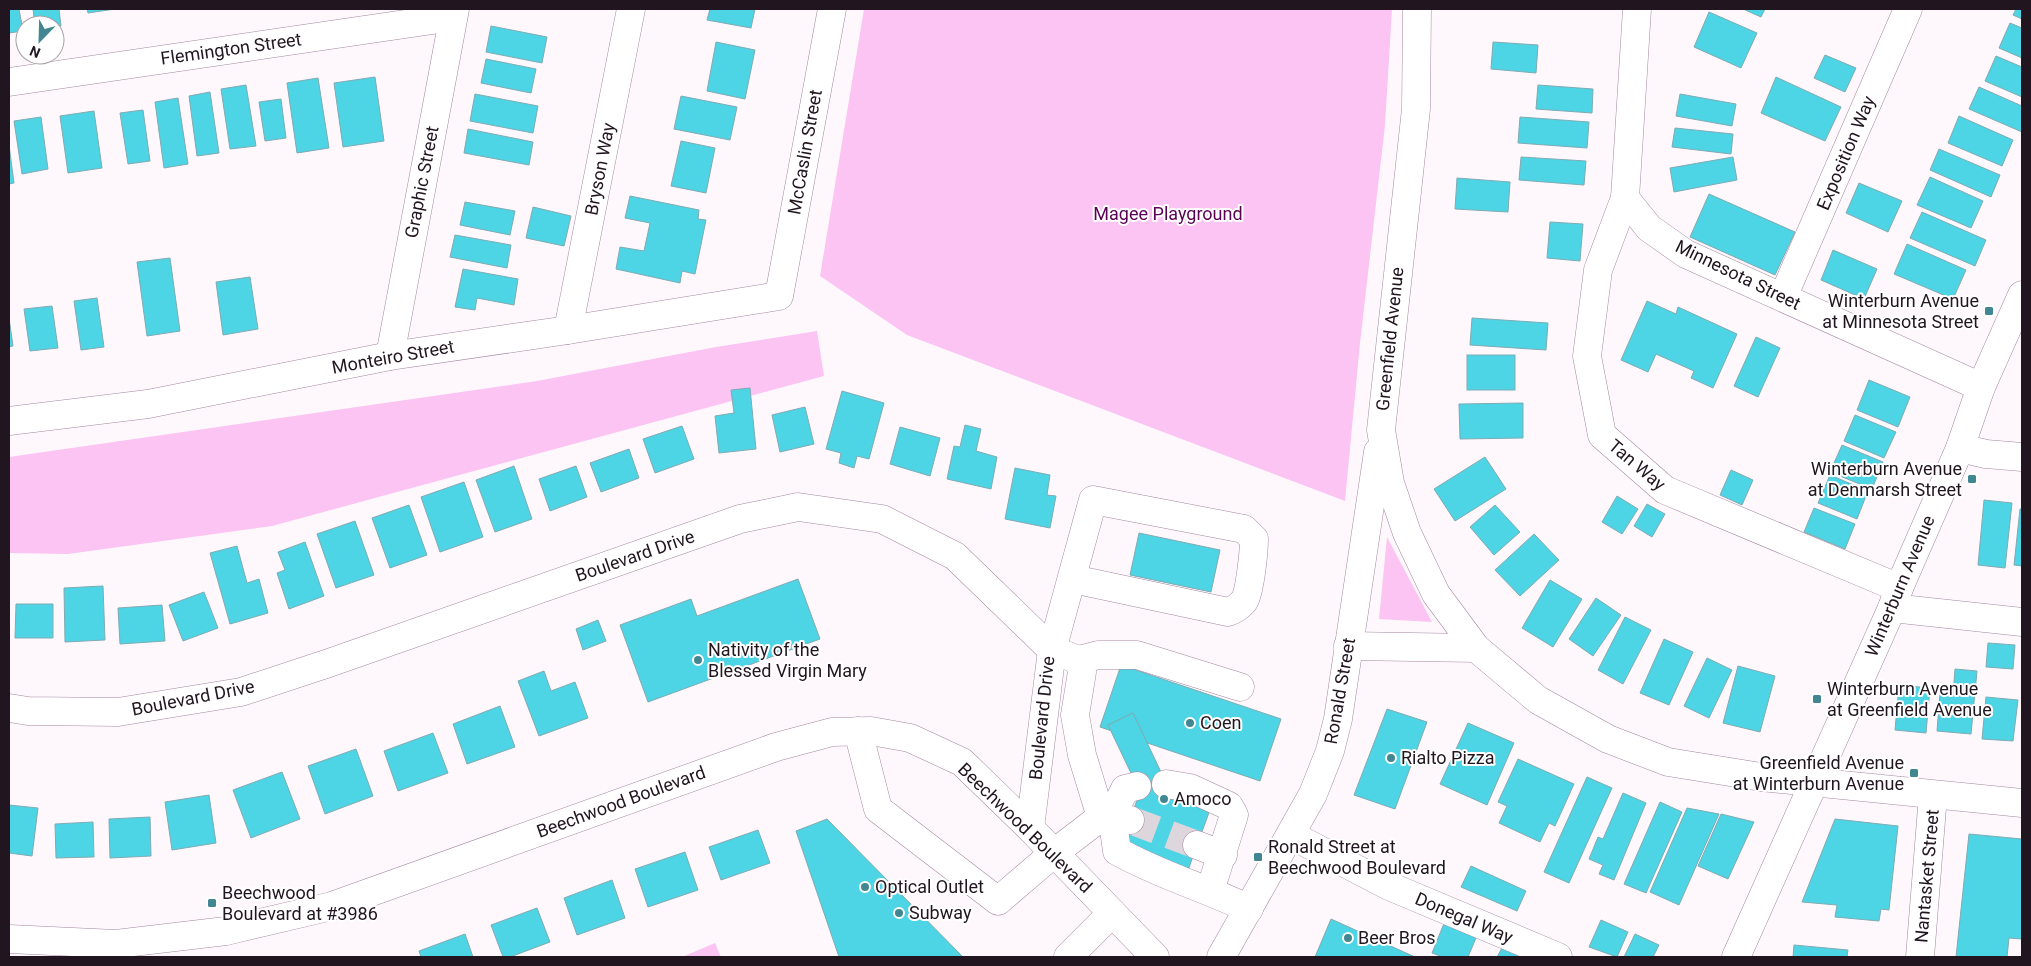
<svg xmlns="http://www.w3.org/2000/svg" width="2031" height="966" font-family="Roboto,sans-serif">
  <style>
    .green { fill: #fbc4f3 }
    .building { fill: #4dd4e5; stroke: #7fabb2 }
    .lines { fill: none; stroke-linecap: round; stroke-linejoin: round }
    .minor-tunnel { stroke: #ddd6dc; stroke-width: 28; stroke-dasharray: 28 14; stroke-linecap: butt }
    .minor-casing { stroke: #a588a0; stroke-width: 29 }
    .major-casing { stroke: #a588a0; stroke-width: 29 }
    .minor { stroke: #fff; stroke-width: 28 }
    .major { stroke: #fff; stroke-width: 28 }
    .poi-dot { fill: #418791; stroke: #fff; stroke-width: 2 }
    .labels { text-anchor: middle; stroke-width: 4; stroke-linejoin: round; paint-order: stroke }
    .street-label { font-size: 18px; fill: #21161f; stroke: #fff }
    .park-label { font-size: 18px; fill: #5a0055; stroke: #fff }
    .poi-label { font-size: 18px; fill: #21161f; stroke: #fff; text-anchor: start }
  </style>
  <rect width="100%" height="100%" fill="#fef8fd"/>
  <g class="green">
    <path d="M864 9H1392L1385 125 1360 343 1345 501 907 335 820 276Z"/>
    <path d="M817 331 824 376 272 526 68 554 9 553V457L537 381 716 347Z"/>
    <path d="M1387 537 1432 622 1379 619Z"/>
    <path d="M715 943 721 957H682Z"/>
  </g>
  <g class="building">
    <path d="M9 9H19L23 31 9 33Z"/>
    <path d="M33 9H59L61 26 35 25Z"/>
    <path d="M87 9H115L88 13Z"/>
    <path d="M710 9H755L751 28 707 20Z"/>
    <path d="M1743 9H1765L1761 17Z"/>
    <path d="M2016 9H2022V19L2013 15Z"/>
    <path d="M1709 12 1757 33 1741 68 1694 47Z"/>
    <path d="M2010 23 2022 28V58L1999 48Z"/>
    <path d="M491 26 547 37 542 63 486 52Z"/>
    <path d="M716 42 755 50 745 99 707 91Z"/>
    <path d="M1493 42 1538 45 1536 73 1491 69Z"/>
    <path d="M1825 55 1856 68 1845 92 1814 78Z"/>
    <path d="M1996 56 2022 67V97L1985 81Z"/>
    <path d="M486 59 536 69 531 93 481 83Z"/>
    <path d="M375 77 384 141 343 147 334 83Z"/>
    <path d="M1776 77 1841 107 1825 141 1761 113Z"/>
    <path d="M318 78 329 148 297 153 287 83Z"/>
    <path d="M246 85 256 146 230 149 221 89Z"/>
    <path d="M1538 85 1593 89 1592 113 1536 109Z"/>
    <path d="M1979 87 2022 106V132L1969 109Z"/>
    <path d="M210 92 219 153 197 156 189 96Z"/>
    <path d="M475 94 538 106 533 133 470 121Z"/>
    <path d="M1680 94 1736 104 1732 126 1676 116Z"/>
    <path d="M681 96 737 107 730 140 674 129Z"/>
    <path d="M178 98 188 164 164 168 155 102Z"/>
    <path d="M281 99 286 138 265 141 259 102Z"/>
    <path d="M143 110 150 161 128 164 120 113Z"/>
    <path d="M94 111 102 168 68 173 60 116Z"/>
    <path d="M1959 116 2013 140 2002 166 1948 143Z"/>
    <path d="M41 117 48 169 22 174 14 121Z"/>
    <path d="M1520 117 1589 122 1587 148 1518 143Z"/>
    <path d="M1675 128 1733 134 1731 154 1672 147Z"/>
    <path d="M468 129 533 142 529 165 464 153Z"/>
    <path d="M681 141 715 148 706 193 671 186Z"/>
    <path d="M9 145 14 183 9 184Z"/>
    <path d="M1939 149 2000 175 1991 197 1930 170Z"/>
    <path d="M1521 157 1586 161 1584 185 1519 180Z"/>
    <path d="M1733 157 1737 180 1674 192 1670 168Z"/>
    <path d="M1930 177 1983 201 1971 228 1917 205Z"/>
    <path d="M1457 178 1510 182 1508 212 1455 209Z"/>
    <path d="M1859 183 1902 201 1888 232 1846 213Z"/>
    <path d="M1709 194 1795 232 1775 275 1690 237Z"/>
    <path d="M630 196 699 210 698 219 706 220 695 274 682 271 680 283 616 269 620 247 644 251 650 223 625 218Z"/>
    <path d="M465 202 515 211 510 235 460 225Z"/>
    <path d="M533 207 571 216 564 246 526 238Z"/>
    <path d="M1922 212 1986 240 1975 266 1910 238Z"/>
    <path d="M1550 222 1583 224 1580 261 1547 258Z"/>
    <path d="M455 235 511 245 507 268 450 257Z"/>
    <path d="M1907 244 1966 270 1953 299 1894 274Z"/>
    <path d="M1833 250 1877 269 1864 299 1821 280Z"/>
    <path d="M170 258 180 331 147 336 137 262Z"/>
    <path d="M463 269 518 279 514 305 477 298 475 310 455 307Z"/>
    <path d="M250 277 258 329 223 335 216 282Z"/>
    <path d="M97 298 104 347 81 350 74 301Z"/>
    <path d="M1647 301 1676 314 1678 307 1737 334 1713 388 1691 378 1694 371 1656 354 1648 372 1621 360Z"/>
    <path d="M52 306 58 348 30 351 24 309Z"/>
    <path d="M9 318 13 346 9 347Z"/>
    <path d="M1472 318 1548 323 1546 350 1470 345Z"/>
    <path d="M1756 337 1780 348 1758 397 1734 386Z"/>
    <rect x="1467" y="355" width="48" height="35"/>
    <path d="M1869 380 1910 397 1898 427 1857 410Z"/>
    <path d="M750 388 756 449 719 453 715 416 734 413 731 390Z"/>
    <path d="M842 391 884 403 869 459 857 456 854 468 839 463 841 453 826 449Z"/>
    <path d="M1523 403V438L1460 439 1459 404Z"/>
    <path d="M805 407 814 444 780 452 772 415Z"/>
    <path d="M1855 415 1896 432 1884 458 1844 441Z"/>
    <path d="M965 425 981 429 976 451 997 457 991 489 947 479 954 446 960 447Z"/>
    <path d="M682 426 694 459 655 473 643 439Z"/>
    <path d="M900 427 940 438 930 476 890 464Z"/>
    <path d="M1842 445 1883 462 1872 489 1830 472Z"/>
    <path d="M629 449 639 478 601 492 590 463Z"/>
    <path d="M1485 457 1506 489 1455 521 1434 489Z"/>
    <path d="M514 466 532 519 495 532 476 480Z"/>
    <path d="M576 466 587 497 550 511 539 479Z"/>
    <path d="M1015 468 1050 475 1047 495 1056 496 1050 528 1005 519Z"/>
    <path d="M1731 470 1753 480 1742 505 1720 495Z"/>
    <path d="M1830 475 1868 491 1857 519 1818 503Z"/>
    <path d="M464 482 483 537 440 552 421 497Z"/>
    <path d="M1617 496 1638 509 1622 534 1602 522Z"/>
    <path d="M1984 500 2012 503 2005 568 1978 565Z"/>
    <path d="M1647 504 1665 514 1652 537 1634 526Z"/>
    <path d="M409 505 427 555 390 568 372 518Z"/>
    <path d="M1495 505 1520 532 1494 555 1470 527Z"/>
    <path d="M1814 508 1855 524 1845 549 1804 532Z"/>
    <path d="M2020 509H2022V566L2014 565Z"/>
    <path d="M355 521 374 575 336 588 317 534Z"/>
    <path d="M1139 533 1220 550 1211 592 1130 575Z"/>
    <path d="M1534 534 1559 560 1520 596 1495 570Z"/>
    <path d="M305 542 324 596 289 609 277 573 285 570 278 552Z"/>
    <path d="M237 546 247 583 259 579 268 613 230 624 210 553Z"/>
    <path d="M798 579 820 639 648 702 620 625 691 599 697 616Z"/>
    <path d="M1550 580 1582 599 1553 647 1522 628Z"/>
    <path d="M103 586 105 640 65 642 64 588Z"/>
    <path d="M204 592 218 628 183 641 169 605Z"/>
    <path d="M1596 598 1621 615 1593 656 1569 639Z"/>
    <path d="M16 604H53V638H15Z"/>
    <path d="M162 605 165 641 120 644 118 608Z"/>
    <path d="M1625 617 1651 630 1623 684 1598 670Z"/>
    <path d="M598 620 606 641 583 650 576 629Z"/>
    <path d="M1664 639 1693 652 1669 705 1640 693Z"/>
    <path d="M1988 643 2015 645 2013 669 1986 667Z"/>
    <path d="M1707 658 1732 670 1709 718 1684 706Z"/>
    <path d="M1121 665 1281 719 1260 781 1100 727Z"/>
    <path d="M1738 666 1775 676 1760 732 1723 723Z"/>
    <path d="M1955 669 1977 671 1971 734 1937 731 1940 693 1953 695Z"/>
    <path d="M544 671 551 691 575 682 588 718 539 736 518 681Z"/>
    <path d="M1899 685 1930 688 1926 733 1895 730Z"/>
    <path d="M1986 697 2018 700 2013 741 1982 739Z"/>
    <path d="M500 706 515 747 467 764 453 724Z"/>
    <path d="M1387 709 1427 722 1395 809 1354 795Z"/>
    <path d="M1133 713 1170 791 1211 807 1187 873 1119 849 1140 792 1108 725Z"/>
    <path d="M1468 723 1514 743 1487 805 1440 784Z"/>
    <path d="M433 733 448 773 398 791 384 751Z"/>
    <path d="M356 749 373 796 325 814 308 766Z"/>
    <path d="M1518 759 1574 784 1555 826 1549 823 1540 842 1499 823 1507 806 1498 802Z"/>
    <path d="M282 772 300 819 251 838 233 790Z"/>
    <path d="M1587 777 1612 788 1569 883 1544 872Z"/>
    <path d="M1623 793 1646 803 1614 880 1599 874 1603 865 1589 859 1598 837 1603 839Z"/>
    <path d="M209 795 216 843 172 850 165 802Z"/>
    <path d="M1660 802 1682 812 1646 893 1624 884Z"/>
    <path d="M9 805 38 808 32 856 9 853Z"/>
    <path d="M1687 808 1719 814 1679 905 1650 892Z"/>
    <path d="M1721 814 1754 822 1728 879 1698 866Z"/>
    <path d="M150 817 151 856 110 858 109 819Z"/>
    <path d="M827 819 963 957H839L796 831Z"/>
    <path d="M1835 819 1898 826 1889 910 1881 909 1879 921 1835 917 1837 905 1802 902Z"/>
    <path d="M93 822 94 857 56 858 55 824Z"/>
    <path d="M758 830 770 863 721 880 709 847Z"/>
    <path d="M1969 834 2022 839V939L2009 938 2007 957H1956Z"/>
    <path d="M685 852 698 890 648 907 635 869Z"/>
    <path d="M1471 866 1526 891 1517 911 1461 887Z"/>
    <path d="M612 880 625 918 577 935 564 898Z"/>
    <path d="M537 908 550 942 510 957H503L491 925Z"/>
    <path d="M1331 919 1415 957H1315Z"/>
    <path d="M1601 920 1628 932 1617 957 1589 947Z"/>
    <path d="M1445 921 1478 933 1468 957H1443L1432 953Z"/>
    <path d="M465 934 473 957H421L419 951Z"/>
    <path d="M1635 934 1659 945 1653 957H1624Z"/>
    <path d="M1794 945 1848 950 1847 957H1793Z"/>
    <path d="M1502 948 1523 957H1497Z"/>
  </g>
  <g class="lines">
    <path class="minor-tunnel" d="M1130 820 1197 845"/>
    <g class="minor-casing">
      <g id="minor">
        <path d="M1637 9 1625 198 1598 270 1587 356 1602 435 1665 490 1899 588"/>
        <path d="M9 82 453 17"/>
        <path d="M1625 198 1649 228 1686 254 1981 387"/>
        <path d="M1783 297 1908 9"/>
        <path d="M568 330 631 9"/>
        <path d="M390 356 455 9"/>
        <path d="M9 421 148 404 390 356 568 330 779 296 832 9"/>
        <path d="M1960 448 1986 454 2022 457"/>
        <path d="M1892 608 2022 622"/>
        <path d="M1079 660 1098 655H1137L1240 687"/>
        <path d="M9 708 28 711 118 712 241 692 326 664 740 519 798 507 882 519 955 556 1052 650 1079 660 1082 672 1075 715 1082 755 1101 817"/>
        <path d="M858 731 878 809 998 901 1054 853 1101 817 1112 815 1117 851C1159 875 1206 888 1249 909"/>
        <path d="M1166 784 1190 788 1229 806 1234 815 1210 891"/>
        <path d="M1130 820 1112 815 1125 789 1137 786"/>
        <path d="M1030 828 1052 650 1093 500 1244 529 1254 539C1254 551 1250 592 1244 601 1240 606 1234 610 1228 612L1073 579"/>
        <path d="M1291 835 1389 886 1558 957"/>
        <path d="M1197 845 1223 855"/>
        <path d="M1068 957 1112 913"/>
        <path d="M1736 957 1892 608 1899 588 1960 448 1981 387 2022 295"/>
        <path d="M1920 957 1933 795"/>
      </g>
    </g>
    <g class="major-casing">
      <g id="major">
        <path d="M1417 9 1416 109 1381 430 1390 483 1407 533 1436 594 1476 648 1538 700 1608 739 1668 762 1761 777 2022 803"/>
        <path d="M1348 646 1476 648"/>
        <path d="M9 939 116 944 226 931 332 906 776 747 832 732 871 731 910 738 962 762 1030 828 1155 957"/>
        <path d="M1221 957 1313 794 1330 751 1338 719 1378 452"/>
      </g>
    </g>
    <use href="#minor" class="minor"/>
    <use href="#major" class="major"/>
  </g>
  <g class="poi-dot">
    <rect x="1984" y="306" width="10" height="10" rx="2.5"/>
    <rect x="1967" y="474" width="10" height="10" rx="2.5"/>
    <circle cx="698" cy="660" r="5"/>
    <rect x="1812" y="694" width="10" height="10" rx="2.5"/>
    <circle cx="1190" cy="723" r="5"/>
    <circle cx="1391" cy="758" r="5"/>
    <rect x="1909" y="768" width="10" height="10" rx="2.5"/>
    <circle cx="1164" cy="799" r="5"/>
    <rect x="1253" y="852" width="10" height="10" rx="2.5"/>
    <circle cx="865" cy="887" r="5"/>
    <rect x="207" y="898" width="10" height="10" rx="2.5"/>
    <circle cx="899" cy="913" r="5"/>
    <circle cx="1348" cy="938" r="5"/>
  </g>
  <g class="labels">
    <g class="street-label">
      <text transform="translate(231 49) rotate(-8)" y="6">Flemington Street</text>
      <text transform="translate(805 152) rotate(-80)" y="6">McCaslin Street</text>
      <text transform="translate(1846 153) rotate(-67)" y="6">Exposition Way</text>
      <text transform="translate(600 169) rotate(-79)" y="6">Bryson Way</text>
      <text transform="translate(422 182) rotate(-79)" y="6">Graphic Street</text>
      <text transform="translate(1738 275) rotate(26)" y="6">Minnesota Street</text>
      <text transform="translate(1390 339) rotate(-84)" y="6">Greenfield Avenue</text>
      <text transform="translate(393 357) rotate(-10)" y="6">Monteiro Street</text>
      <text transform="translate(1637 465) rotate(40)" y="6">Tan Way</text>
      <text transform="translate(635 556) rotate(-19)" y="6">Boulevard Drive</text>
      <text transform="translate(1900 586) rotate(-67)" y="6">Winterburn Avenue</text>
      <text transform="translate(1340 691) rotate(-80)" y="6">Ronald Street</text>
      <text transform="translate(193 698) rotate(-11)" y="6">Boulevard Drive</text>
      <text transform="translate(1042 718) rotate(-84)" y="6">Boulevard Drive</text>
      <text transform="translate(621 802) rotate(-20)" y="6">Beechwood Boulevard</text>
      <text transform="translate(1025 828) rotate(44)" y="6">Beechwood Boulevard</text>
      <text transform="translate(1927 876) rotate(-85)" y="6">Nantasket Street</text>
      <text transform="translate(1464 918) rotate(23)" y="6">Donegal Way</text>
    </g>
    <g class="park-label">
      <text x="1168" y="220">Magee Playground</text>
    </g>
    <g class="poi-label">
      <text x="1979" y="307" text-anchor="end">Winterburn Avenue<tspan x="1979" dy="21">at Minnesota Street</tspan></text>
      <text x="1962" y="475" text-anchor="end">Winterburn Avenue<tspan x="1962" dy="21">at Denmarsh Street</tspan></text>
      <text x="708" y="656">Nativity of the<tspan x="708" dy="21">Blessed Virgin Mary</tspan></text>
      <text x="1827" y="695">Winterburn Avenue<tspan x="1827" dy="21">at Greenfield Avenue</tspan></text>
      <text x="1200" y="729">Coen</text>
      <text x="1401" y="764">Rialto Pizza</text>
      <text x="1904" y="769" text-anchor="end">Greenfield Avenue<tspan x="1904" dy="21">at Winterburn Avenue</tspan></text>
      <text x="1174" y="805">Amoco</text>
      <text x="1268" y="853">Ronald Street at<tspan x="1268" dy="21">Beechwood Boulevard</tspan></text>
      <text x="875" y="893">Optical Outlet</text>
      <text x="222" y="899">Beechwood<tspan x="222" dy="21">Boulevard at #3986</tspan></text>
      <text x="909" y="919">Subway</text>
      <text x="1358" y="944">Beer Bros</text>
    </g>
  </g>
  <rect width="2031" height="966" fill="none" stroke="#21161f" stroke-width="20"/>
  <g transform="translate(40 40) rotate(203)"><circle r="24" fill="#ffffff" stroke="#a6a2a5"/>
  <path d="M0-4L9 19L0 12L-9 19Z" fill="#418791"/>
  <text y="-8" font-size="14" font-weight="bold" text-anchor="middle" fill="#21161f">N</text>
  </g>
</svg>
